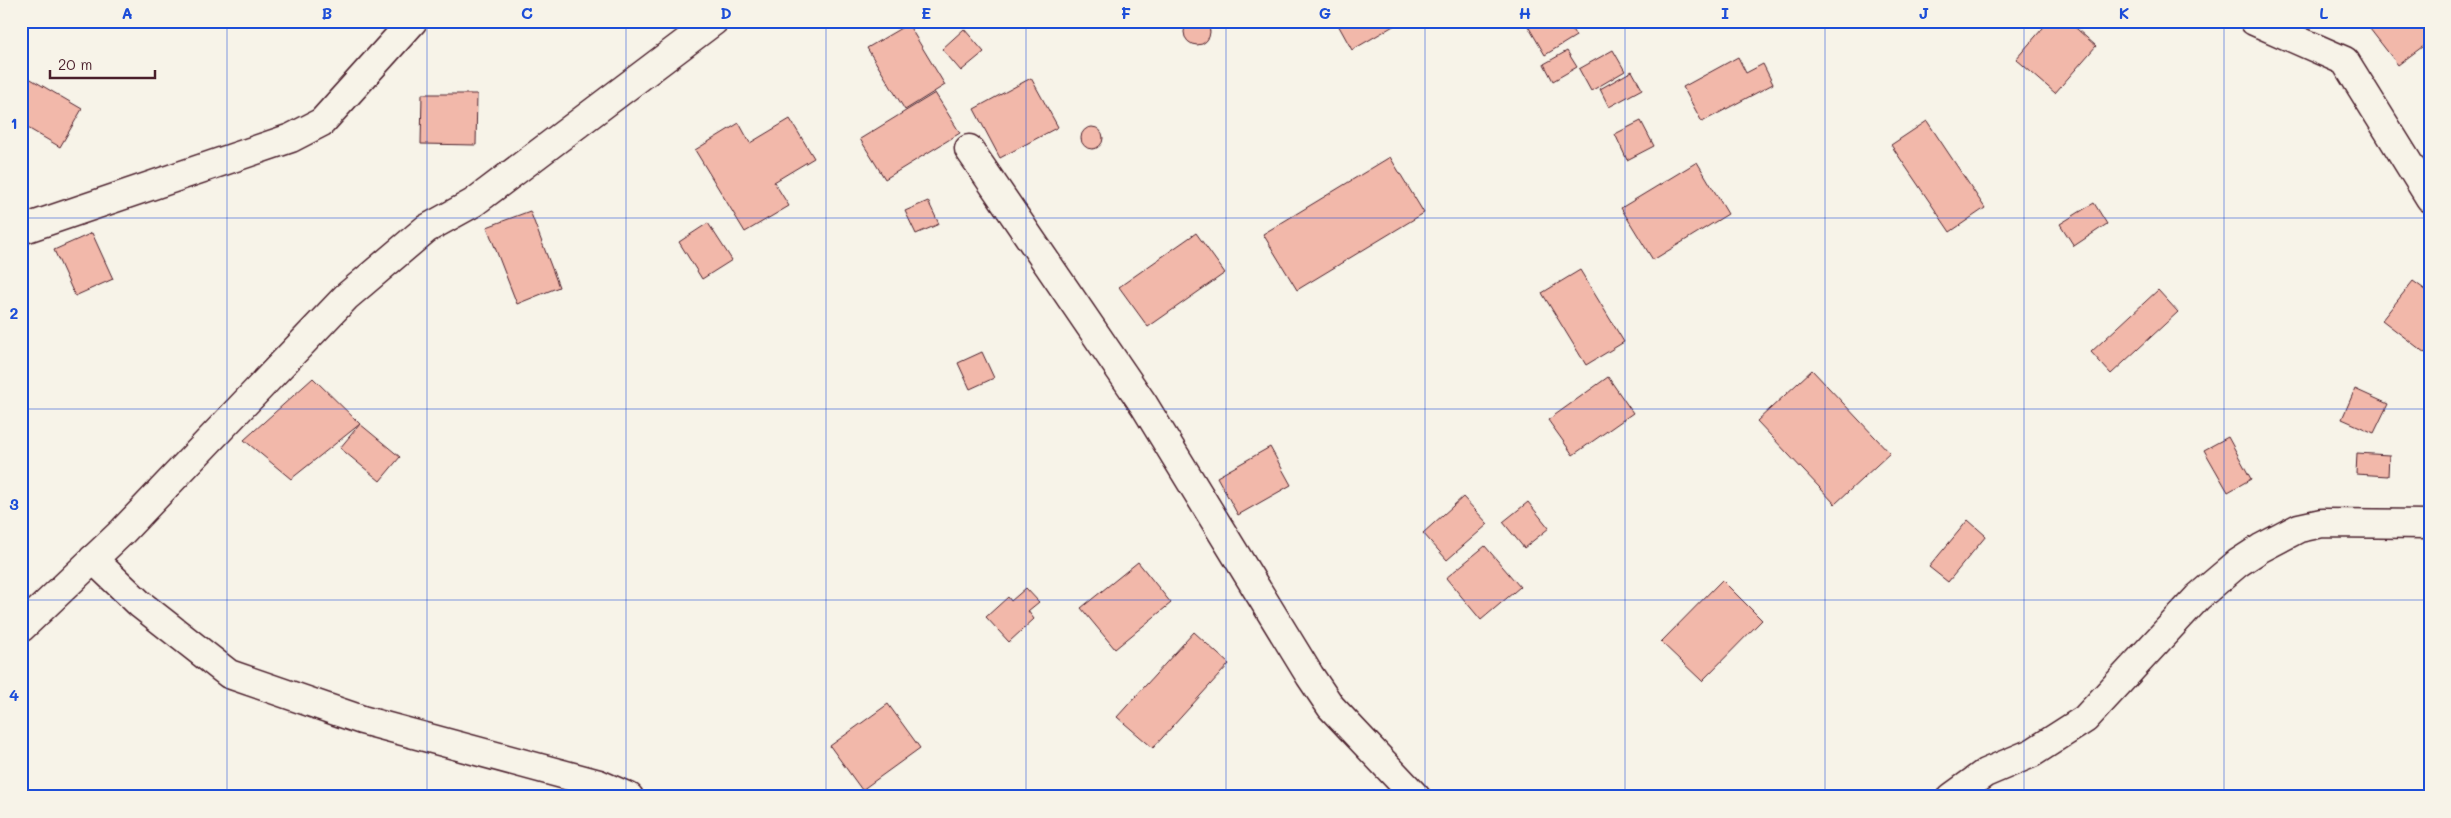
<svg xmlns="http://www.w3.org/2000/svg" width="2451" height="818" font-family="Mali,sans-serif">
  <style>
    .building { fill: #f2b8aa; stroke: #4a1f2b }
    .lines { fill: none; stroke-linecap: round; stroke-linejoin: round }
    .minor-casing { stroke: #4a1f2b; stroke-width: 31 }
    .minor { stroke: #f7f3e8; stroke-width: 28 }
    .grid { fill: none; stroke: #1d4ed8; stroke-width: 1; stroke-opacity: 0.55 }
    .neatline { fill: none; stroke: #1d4ed8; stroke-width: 2 }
    .grid-label { font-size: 16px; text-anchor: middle; font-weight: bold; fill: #1d4ed8 }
  </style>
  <rect width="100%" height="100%" fill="#f7f3e8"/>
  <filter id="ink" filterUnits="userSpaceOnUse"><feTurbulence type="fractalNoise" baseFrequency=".02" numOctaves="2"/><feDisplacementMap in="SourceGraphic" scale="10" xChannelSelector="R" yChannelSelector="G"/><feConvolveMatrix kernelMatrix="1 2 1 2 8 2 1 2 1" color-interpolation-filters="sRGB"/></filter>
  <g filter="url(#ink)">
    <g class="building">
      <circle cx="1197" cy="32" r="13"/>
      <path d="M1336 21H1402L1352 50Z"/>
      <path d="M1525 21H1567L1576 36 1545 55Z"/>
      <path d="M2049 21H2068L2096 46 2055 93 2016 59Z"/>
      <path d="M2380 21H2430V41L2398 65 2370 29Z"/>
      <path d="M908 24 945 85 905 110 867 48Z"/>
      <path d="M964 29 984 52 961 71 942 49Z"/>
      <path d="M1613 50 1625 71 1591 91 1579 69Z"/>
      <path d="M1567 51 1577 67 1553 81 1544 64Z"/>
      <path d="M1738 57 1746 73 1763 64 1773 84 1702 122 1683 87Z"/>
      <path d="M1632 71 1642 89 1609 107 1600 89Z"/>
      <path d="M29 78 82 109 60 147 21 124V92Z"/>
      <path d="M1031 78 1058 127 1000 158 974 109Z"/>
      <path d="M935 93 960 133 885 179 860 139Z"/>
      <path d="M422 94H477L476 145 421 144Z"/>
      <path d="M790 119 814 158 774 182 789 206 745 232 695 150 739 123 750 143Z"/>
      <path d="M1641 121 1654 146 1627 160 1615 134Z"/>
      <path d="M1927 121 1985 208 1950 232 1891 145Z"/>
      <circle cx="1092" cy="138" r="11"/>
      <path d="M1390 157 1424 213 1297 290 1263 234Z"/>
      <path d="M1697 162 1728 214 1653 260 1621 208Z"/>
      <path d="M928 201 939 224 916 234 905 211Z"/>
      <path d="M2094 203 2107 224 2074 246 2060 224Z"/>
      <path d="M530 211 559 287 517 304 487 227Z"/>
      <path d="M708 223 732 260 702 279 679 242Z"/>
      <path d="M92 233 113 279 75 296 54 250Z"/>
      <path d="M1196 233 1225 273 1148 327 1119 287Z"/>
      <path d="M1580 270 1624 342 1586 365 1542 293Z"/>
      <path d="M2413 281 2430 293V347L2425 353 2382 320Z"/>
      <path d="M2158 290 2178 312 2111 374 2091 352Z"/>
      <path d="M982 352 994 378 970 389 958 363Z"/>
      <path d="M1812 370 1890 453 1835 504 1757 421Z"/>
      <path d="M1608 377 1633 413 1573 455 1548 420Z"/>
      <path d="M313 378 360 424 291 479 244 440Z"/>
      <path d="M2355 389 2388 404 2374 433 2342 419Z"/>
      <path d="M360 424 400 457 380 481 340 448Z"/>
      <path d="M2228 437 2251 479 2228 492 2204 450Z"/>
      <path d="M1270 447 1291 485 1238 515 1217 477Z"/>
      <path d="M2357 453 2389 455 2388 476 2356 474Z"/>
      <path d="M1463 497 1488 524 1447 560 1423 533Z"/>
      <path d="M1528 502 1549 528 1524 548 1503 522Z"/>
      <path d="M1968 520 1986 536 1948 582 1929 567Z"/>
      <path d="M1485 546 1520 587 1481 620 1446 578Z"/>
      <path d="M1138 562 1171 603 1115 649 1081 608Z"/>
      <path d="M1722 580 1762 620 1702 681 1661 642Z"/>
      <path d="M1026 588 1039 602 1028 611 1034 619 1009 642 986 617 1008 597 1011 601Z"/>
      <path d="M1194 632 1229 664 1153 748 1117 717Z"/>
      <path d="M888 704 920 748 862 790 830 746Z"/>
    </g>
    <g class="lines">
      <g class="minor-casing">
        <g id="minor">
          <path d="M2254 21 2345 61 2430 198"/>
          <path d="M969 149 1144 405 1310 676 1331 707 1416 797"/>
          <path d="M21 230 291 138 322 122 413 21"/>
          <path d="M93 559 140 604 229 674 362 720 599 784 629 797"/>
          <path d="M21 628 123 531 346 297 426 229 473 203 714 21"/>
          <path d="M1952 797 1985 773 2032 753 2085 719 2198 597 2238 563 2261 548 2299 528 2322 523 2430 524"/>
        </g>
      </g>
      <use href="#minor" class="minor"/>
    </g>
  </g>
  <path class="grid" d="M227 21V797M427 21V797M626 21V797M826 21V797M1026 21V797M1226 21V797M1425 21V797M1625 21V797M1825 21V797M2024 21V797M2224 21V797M21 218H2430M21 409H2430M21 600H2430"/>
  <rect width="2451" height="818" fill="none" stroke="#f7f3e8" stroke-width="55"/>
  <path d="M50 70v8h105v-8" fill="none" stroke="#4a1f2b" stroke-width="2.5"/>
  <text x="58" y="70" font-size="15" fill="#4a1f2b" stroke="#f7f3e8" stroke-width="4" paint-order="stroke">20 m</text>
  <rect x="28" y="28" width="2396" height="762" class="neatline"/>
  <g class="grid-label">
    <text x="127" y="19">A</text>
    <text x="327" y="19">B</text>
    <text x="527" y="19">C</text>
    <text x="726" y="19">D</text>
    <text x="926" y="19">E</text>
    <text x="1126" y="19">F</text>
    <text x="1325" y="19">G</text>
    <text x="1525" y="19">H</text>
    <text x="1725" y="19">I</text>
    <text x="1924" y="19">J</text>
    <text x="2124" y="19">K</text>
    <text x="2324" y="19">L</text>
    <text x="14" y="129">1</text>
    <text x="14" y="319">2</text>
    <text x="14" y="510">3</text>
    <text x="14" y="701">4</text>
  </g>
</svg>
